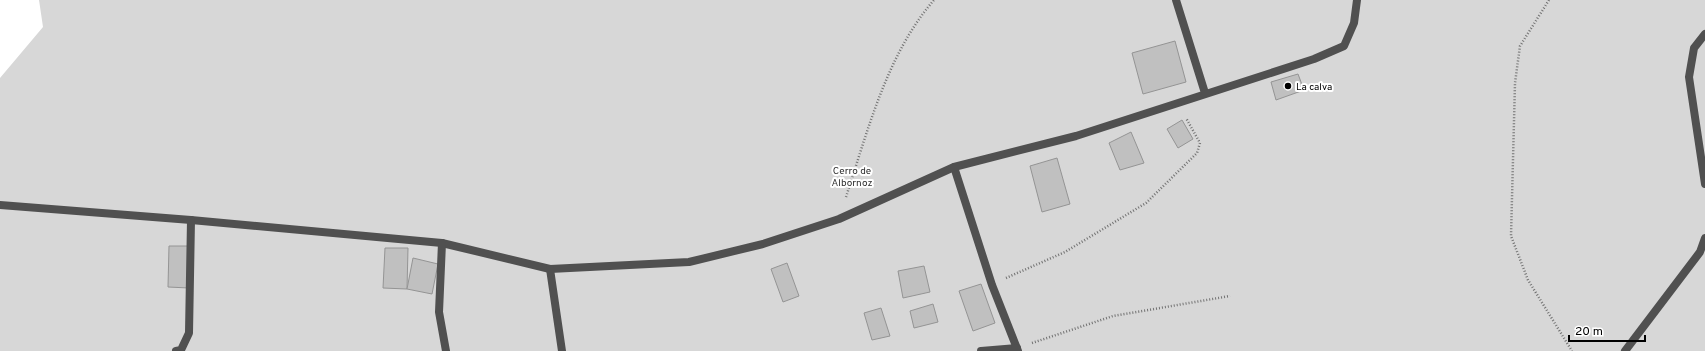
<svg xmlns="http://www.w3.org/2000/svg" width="1705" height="351" font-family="Overpass,sans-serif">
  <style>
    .green { fill: #d7d7d7 }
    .building { fill: #c0c0c0; stroke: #949494 }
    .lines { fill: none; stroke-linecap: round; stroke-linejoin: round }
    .path { stroke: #727272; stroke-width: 2.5; stroke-dasharray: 1 2; stroke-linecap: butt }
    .minor { stroke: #505050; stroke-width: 8 }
    .poi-dot { fill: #000; stroke: #fff; stroke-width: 1.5 }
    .labels { text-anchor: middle; stroke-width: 4; stroke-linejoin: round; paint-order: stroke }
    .poi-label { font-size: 10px; fill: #000; stroke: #fff; text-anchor: start }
    .park-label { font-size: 10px; fill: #2e2e2e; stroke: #fff }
  </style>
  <rect width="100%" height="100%" fill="#fff"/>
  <path class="green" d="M39 0H1705V351H0V78L43 27Z"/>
  <g class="building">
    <path d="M1175 41 1186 82 1143 94 1132 53Z"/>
    <path d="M1298 74 1304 90 1276 100 1271 82Z"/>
    <path d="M1182 120 1193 139 1178 148 1167 129Z"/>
    <path d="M1131 132 1144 163 1120 170 1109 143Z"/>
    <path d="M1057 158 1070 204 1042 212 1030 166Z"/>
    <path d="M169 246H189V288L168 287Z"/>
    <path d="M385 248H408L407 289 383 288Z"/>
    <path d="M413 258 438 264 432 294 407 289Z"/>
    <path d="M787 263 799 296 783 302 771 269Z"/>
    <path d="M924 266 930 292 903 298 898 271Z"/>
    <path d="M981 284 995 323 973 331 959 291Z"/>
    <path d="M933 304 938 322 914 328 910 311Z"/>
    <path d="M881 308 890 336 872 340 864 313Z"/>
  </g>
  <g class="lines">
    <g class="path">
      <path d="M1549 0 1520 46 1515 83 1511 236 1528 280 1572 351"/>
      <path d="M846 197C868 130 887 54 934 0"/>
      <path d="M1006 278 1065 252 1146 203 1197 153 1200 143 1186 118"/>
      <path d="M1032 343 1113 316 1230 296"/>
    </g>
    <g class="minor">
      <path d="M1176 0 1205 93"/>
      <path d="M1705 34 1694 48 1689 77 1705 184"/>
      <path d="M954 167 992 285 1018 351"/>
      <path d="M0 205 191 220 442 243 550 269 689 262 763 244 839 219 954 167 1076 136 1314 59 1344 46 1354 23 1357 0"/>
      <path d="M442 243 439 312 446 351"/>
      <path d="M550 269 562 351"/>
      <path d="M176 351 181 350 189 333 191 220"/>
      <path d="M981 351 1017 348"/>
      <path d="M1625 351 1700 252 1705 238"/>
    </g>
  </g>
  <circle class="poi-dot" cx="1288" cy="86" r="4"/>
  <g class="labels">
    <g class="poi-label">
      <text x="1296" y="90">La calva</text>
    </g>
    <g class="park-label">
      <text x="852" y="174">Cerro de<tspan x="852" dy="12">Albornoz</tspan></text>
    </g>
  </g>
  <path d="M1569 335v6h76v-6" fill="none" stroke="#000000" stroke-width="2"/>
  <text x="1575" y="335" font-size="12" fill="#000000" stroke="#ffffff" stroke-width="3" paint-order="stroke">20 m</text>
</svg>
